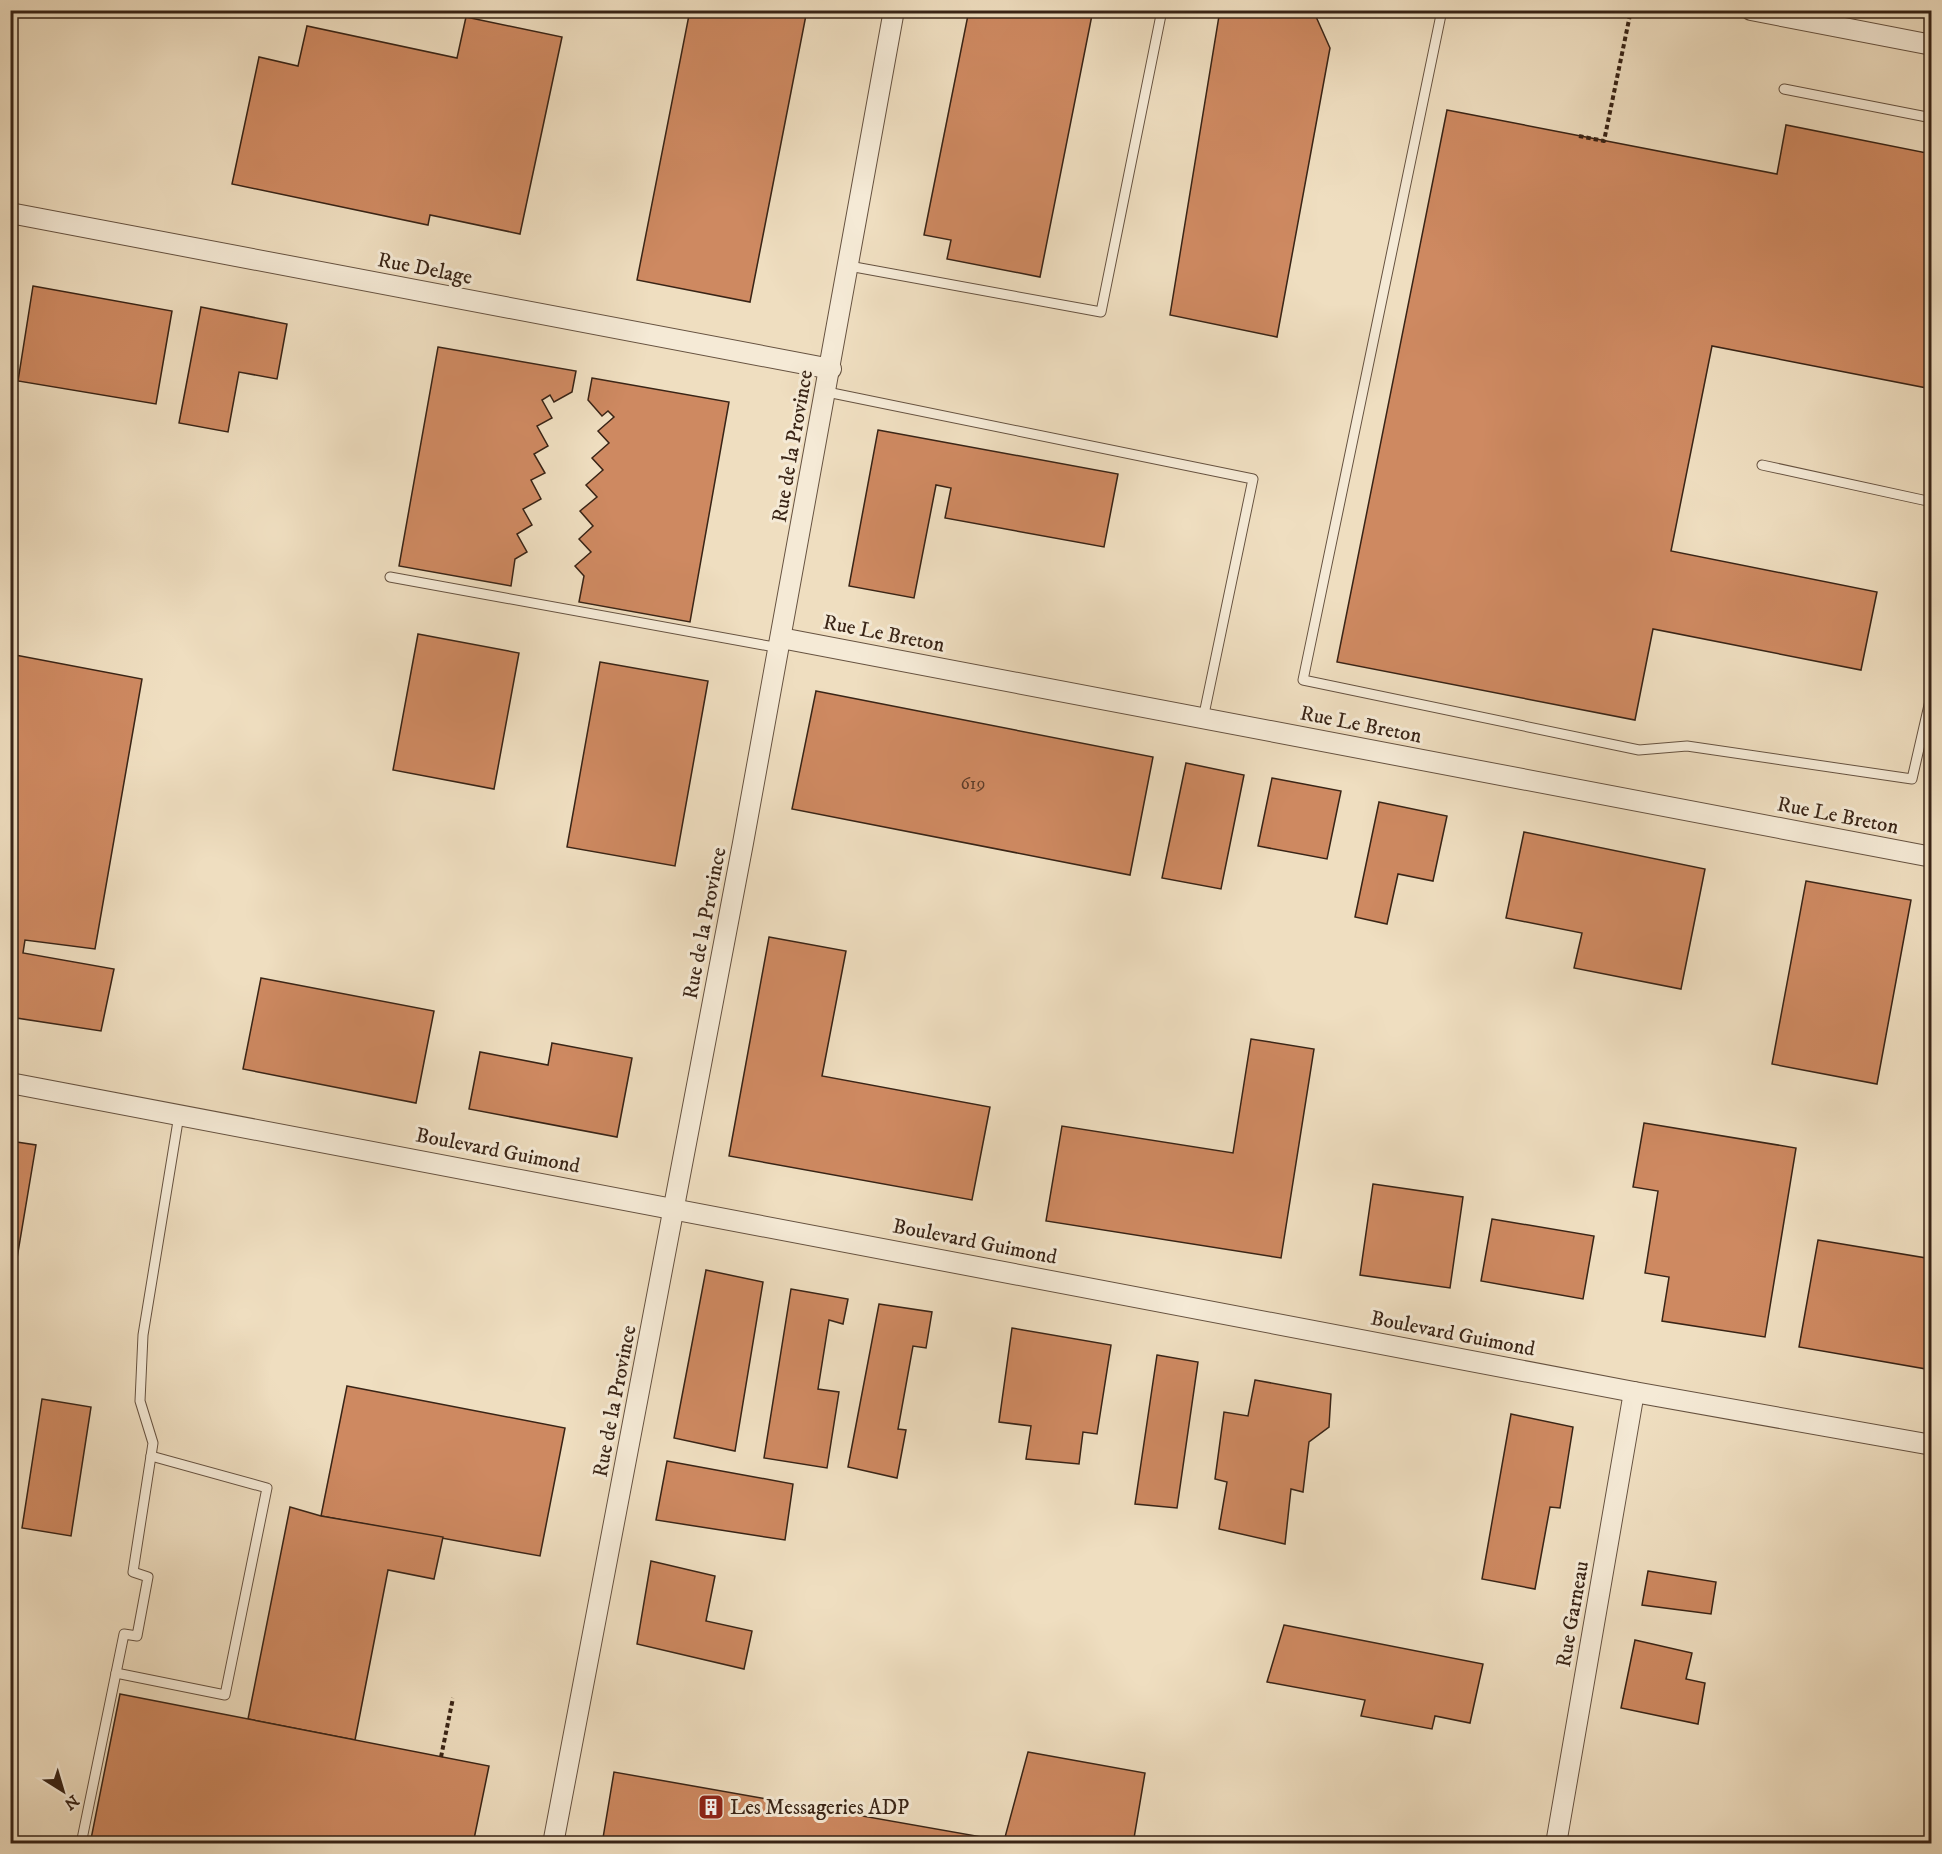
<svg xmlns="http://www.w3.org/2000/svg" width="1942" height="1854" font-family="'IM FELL DW Pica',serif">
  <style>
    .building { fill: #ce8961; stroke: #392416; stroke-width: 1.5 }
    .lines { fill: none; stroke-linecap: round; stroke-linejoin: round }
    .lane-casing { stroke: #665240; stroke-width: 11 }
    .street-casing { stroke: #665240; stroke-width: 22 }
    .path { stroke: #392416; stroke-width: 4; stroke-dasharray: 4.5 3; stroke-linecap: butt }
    .lane { stroke: #f5ead6; stroke-width: 9 }
    .street { stroke: #f5ead6; stroke-width: 20 }
    .labels { text-anchor: middle; stroke-width: 6; stroke-linejoin: round; paint-order: stroke }
    .number-label { font-size: 18px; fill: #5e3d29 }
    .street-label { font-size: 21px; fill: #392416; stroke: #f5ead6 }
    .poi-label { font-size: 21px; fill: #392416; stroke: #f5ead6; text-anchor: start }
  </style>
  <rect width="100%" height="100%" fill="#efdec0"/>
  <filter id="stains"><feTurbulence type="fractalNoise" baseFrequency=".00333" numOctaves="4"/><feColorMatrix values="0 0 0 0 .2 0 0 0 0 .09 0 0 0 0 .02 0 0 0 .5 -.17"/></filter>
  <radialGradient id="worn" r=".72"><stop offset=".6" stop-color="#630" stop-opacity="0"/><stop offset="1" stop-color="#630" stop-opacity=".3"/></radialGradient>
  <g class="building">
    <path d="M690 10H807L750 302 637 280Z"/>
    <path d="M969 10H1093L1040 277 947 259 951 240 924 235Z"/>
    <path d="M1220 10H1313L1330 48 1277 337 1170 315Z"/>
    <path d="M466 17 562 37 520 234 430 215 428 225 232 184 259 57 298 66 307 26 457 58Z"/>
    <path d="M1447 110 1777 174 1786 125 1932 154V389L1712 346 1671 551 1877 592 1861 670 1653 629 1635 720 1337 662Z"/>
    <path d="M33 286 172 311 156 404 18 381Z"/>
    <path d="M201 307 287 324 277 379 239 372 228 432 179 423Z"/>
    <path d="M438 347 576 371 572 392 554 402 550 395 542 400 552 418 537 426 548 446 534 454 545 473 531 480 541 499 523 509 532 525 517 534 527 552 515 559 511 586 399 566Z"/>
    <path d="M592 378 729 402 690 622 579 602 584 576 575 566 591 552 579 539 593 526 580 511 597 497 586 485 603 470 592 458 609 443 598 431 614 417 608 411 602 416 588 400Z"/>
    <path d="M878 430 1118 474 1104 547 945 518 951 488 936 485 914 598 849 586Z"/>
    <path d="M418 634 519 653 494 789 393 770Z"/>
    <path d="M10 654 142 679 95 949 25 940 23 953 114 969 101 1031 10 1017Z"/>
    <path d="M600 662 708 681 675 866 567 847Z"/>
    <path d="M816 691 1153 757 1130 875 792 809Z"/>
    <path d="M1186 763 1244 775 1221 889 1162 878Z"/>
    <path d="M1272 778 1341 791 1327 859 1258 846Z"/>
    <path d="M1379 802 1447 816 1433 881 1398 874 1387 924 1355 917Z"/>
    <path d="M1524 832 1705 869 1681 989 1574 968 1582 933 1506 918Z"/>
    <path d="M1806 881 1911 900 1877 1084 1772 1064Z"/>
    <path d="M769 937 846 951 822 1076 990 1107 972 1200 729 1156Z"/>
    <path d="M261 978 434 1011 416 1103 243 1069Z"/>
    <path d="M1251 1039 1314 1049 1281 1258 1046 1221 1062 1126 1233 1153Z"/>
    <path d="M552 1043 632 1058 617 1137 469 1109 480 1052 548 1065Z"/>
    <path d="M1644 1123 1796 1148 1765 1337 1662 1321 1669 1277 1645 1273 1658 1191 1633 1187Z"/>
    <path d="M10 1141 36 1145 10 1300Z"/>
    <path d="M1373 1184 1463 1197 1450 1288 1360 1275Z"/>
    <path d="M1492 1219 1594 1236 1583 1299 1481 1281Z"/>
    <path d="M1818 1240 1932 1259V1370L1799 1347Z"/>
    <path d="M706 1270 763 1282 735 1451 674 1438Z"/>
    <path d="M791 1289 848 1299 843 1324 829 1320 818 1389 839 1392 827 1468 764 1458Z"/>
    <path d="M879 1304 932 1312 926 1348 913 1346 898 1429 906 1430 897 1478 848 1467Z"/>
    <path d="M1012 1328 1111 1345 1097 1434 1083 1432 1079 1464 1026 1459 1031 1426 999 1422Z"/>
    <path d="M1157 1355 1198 1362 1177 1508 1135 1504Z"/>
    <path d="M1255 1380 1331 1394 1329 1427 1309 1442 1303 1492 1291 1489 1285 1544 1219 1529 1227 1482 1215 1479 1224 1412 1248 1416Z"/>
    <path d="M347 1386 565 1428 540 1556 321 1516Z"/>
    <path d="M42 1399 91 1407 71 1536 22 1528Z"/>
    <path d="M1511 1414 1573 1427 1560 1508 1550 1507 1535 1589 1482 1579Z"/>
    <path d="M667 1461 793 1484 785 1540 656 1520Z"/>
    <path d="M290 1507 321 1516 443 1537 434 1579 388 1570 355 1740 248 1719Z"/>
    <path d="M651 1561 715 1576 706 1621 752 1631 744 1669 637 1644Z"/>
    <path d="M1648 1571 1716 1582 1711 1614 1642 1605Z"/>
    <path d="M1284 1625 1483 1664 1470 1723 1435 1716 1432 1729 1361 1716 1365 1700 1267 1682Z"/>
    <path d="M1635 1640 1692 1653 1686 1679 1705 1683 1698 1724 1621 1708Z"/>
    <path d="M120 1694 489 1766 473 1844H90Z"/>
    <path d="M1028 1752 1145 1773 1133 1844H602L614 1772 1004 1841Z"/>
  </g>
  <g class="lines">
    <g class="lane-casing">
      <g id="lane">
        <path d="M1442 10 1303 680 1639 750 1687 746 1912 779 1932 692"/>
        <path d="M1784 89 1932 118"/>
        <path d="M849 266 1101 312 1162 10"/>
        <path d="M827 392 1253 479 1203 719"/>
        <path d="M1762 465 1932 502"/>
        <path d="M390 577 780 648"/>
        <path d="M116 1673 225 1695 267 1488 151 1456"/>
        <path d="M81 1844 124 1634 137 1636 148 1577 133 1572 153 1443 140 1401 143 1335 179 1115"/>
      </g>
    </g>
    <g class="street-casing">
      <g id="street">
        <path d="M1751 10 1932 45"/>
        <path d="M10 213 831 369"/>
        <path d="M781 638 1932 857"/>
        <path d="M10 1083 1634 1392 1932 1445"/>
        <path d="M553 1844 743 843 894 10"/>
        <path d="M1556 1844 1634 1392"/>
      </g>
    </g>
    <g class="path">
      <path d="M1579 136 1604 141 1631 10"/>
      <path d="M441 1757 453 1698"/>
    </g>
    <use href="#lane" class="lane"/>
    <use href="#street" class="street"/>
  </g>
  <defs>
    <g id="building-square" transform="scale(1.35)"><rect x="-9" y="-9" width="18" height="18" rx="4" fill="#8f2418" stroke="#f5ead6"/><path d="M-4-6H4V6H1V3H-1V6H-4ZM-2.5-4.3h1.7v1.8h-1.7ZM.8-4.3h1.7v1.8H.8ZM-2.5-1h1.7V.8h-1.7ZM.8-1h1.7V.8H.8Z" fill="#fff"/></g>
  </defs>
  <g fill-rule="evenodd">
    <use href="#building-square" x="711" y="1807"/>
  </g>
  <g class="labels">
    <g class="number-label">
      <text x="973" y="789">619</text>
    </g>
    <g class="street-label">
      <text transform="translate(425 268) rotate(11)" y="7">Rue Delage</text>
      <text transform="translate(792 446) rotate(-80)" y="7">Rue de la Province</text>
      <text transform="translate(884 633) rotate(11)" y="7">Rue Le Breton</text>
      <text transform="translate(1361 724) rotate(11)" y="7">Rue Le Breton</text>
      <text transform="translate(1838 815) rotate(11)" y="7">Rue Le Breton</text>
      <text transform="translate(704 923) rotate(-79)" y="7">Rue de la Province</text>
      <text transform="translate(498 1150) rotate(11)" y="7">Boulevard Guimond</text>
      <text transform="translate(975 1241) rotate(11)" y="7">Boulevard Guimond</text>
      <text transform="translate(1453 1333) rotate(11)" y="7">Boulevard Guimond</text>
      <text transform="translate(614 1401) rotate(-79)" y="7">Rue de la Province</text>
      <text transform="translate(1572 1614) rotate(-80)" y="7">Rue Garneau</text>
    </g>
    <g class="poi-label">
      <text x="730" y="1814">Les Messageries ADP</text>
    </g>
  </g>
  <rect width="1942" height="1854" fill="none" stroke="#efdec0" stroke-width="36"/>
  <rect x="12" y="12" width="1918" height="1830" fill="none" stroke="#392416" stroke-width="3"/>
  <rect x="18" y="18" width="1906" height="1818" fill="none" stroke="#392416" stroke-width="1.5"/>
  <g transform="translate(63 1791) rotate(143)" stroke="#f5ead6" stroke-width="4.5" paint-order="stroke">
  <path d="M0-4.5L10 22L0 15L-10 22Z" fill="#392416"/>
  <text y="-9" font-size="16" font-weight="bold" text-anchor="middle" fill="#392416">N</text>
  </g>
  <rect width="100%" height="100%" filter="url(#stains)"/>
  <rect width="100%" height="100%" fill="url(#worn)"/>
</svg>
